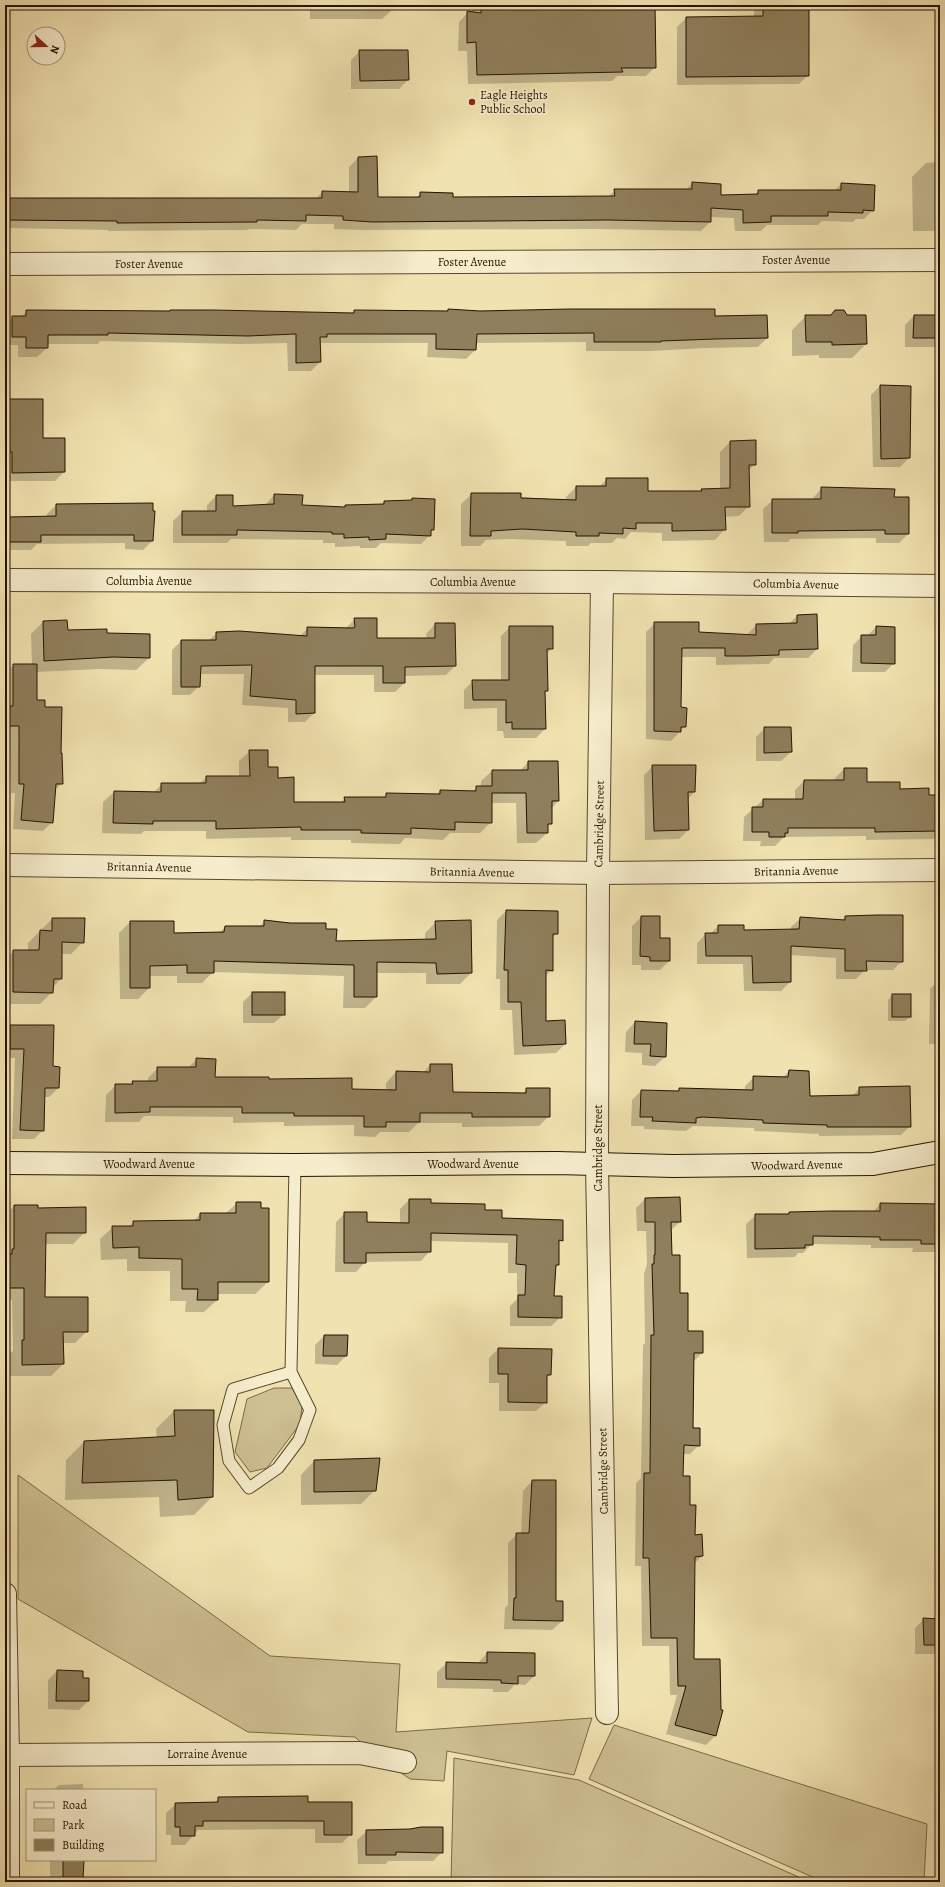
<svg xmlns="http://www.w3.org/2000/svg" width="945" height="1887" font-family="Alegreya,serif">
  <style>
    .green { fill: #cec093; stroke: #7a6a4a }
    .shadow { fill: #0003 }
    .building { fill: #8f7f5c; stroke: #251300 }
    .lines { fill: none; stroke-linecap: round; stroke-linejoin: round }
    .lane-casing { stroke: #58472c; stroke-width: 13 }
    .street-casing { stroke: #58472c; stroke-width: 24 }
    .secondary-casing { stroke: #251300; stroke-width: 24 }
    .lane { stroke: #f6edcc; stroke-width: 11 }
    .street { stroke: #f6edcc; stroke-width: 22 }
    .secondary { stroke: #f6edcc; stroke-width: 22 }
    .poi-dot { fill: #8f2418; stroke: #f6edcc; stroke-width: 1.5 }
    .labels { text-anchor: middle; stroke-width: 3.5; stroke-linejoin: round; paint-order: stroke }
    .poi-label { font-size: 12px; fill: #251300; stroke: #f6edcc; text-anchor: start }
    .street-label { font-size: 12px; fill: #251300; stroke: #f6edcc }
  </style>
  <rect width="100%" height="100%" fill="#f1e3b1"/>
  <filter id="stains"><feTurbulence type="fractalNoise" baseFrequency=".005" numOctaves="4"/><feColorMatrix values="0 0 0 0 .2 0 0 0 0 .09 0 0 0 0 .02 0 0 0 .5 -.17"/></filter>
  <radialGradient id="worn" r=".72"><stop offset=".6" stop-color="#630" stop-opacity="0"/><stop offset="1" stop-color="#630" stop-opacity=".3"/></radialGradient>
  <g class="green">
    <path d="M274 1388H292L302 1406 300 1424 267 1468 250 1472 235 1452 247 1399Z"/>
    <path d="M18 1475 270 1656 400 1664 396 1732 592 1718 574 1775 447 1751 444 1781 410 1779 371 1752 355 1737 248 1732 18 1599Z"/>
    <path d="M614 1725 927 1824 924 1882H824L589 1779Z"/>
    <path d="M454 1758 579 1780 810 1882H451Z"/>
  </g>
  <g class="shadow">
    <path d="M310 5H392V10L382 19H310Z"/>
    <path d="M472 5H654L655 67 646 76H617L612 81 468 84 467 51H458L459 22 468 12 472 13Z"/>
    <path d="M754 5H808V75L799 84 677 85V27L686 18 754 17Z"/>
    <path d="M360 51 408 80 399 89H351V60Z"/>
    <path d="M358 158 377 198H416L421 193 452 198 608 197 615 190H686L692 183 720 196 754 195 759 191H834L841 184 873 210 864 219H856L853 222 822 221 818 225H767L761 231H735L734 218 710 217V222L701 231 598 229 362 230 334 229V224H302L296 230 249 229 247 230 108 231V230L5 228V192H10V199H316L322 192 349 193V167Z"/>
    <path d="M940 162V231H913L912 177 926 163Z"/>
    <path d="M448 310 714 317 766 316 767 338 758 347 705 348 651 351H586V342L476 343 475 350 466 359 427 357 428 343H320V362L311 371H288L287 343 239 344 100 341 98 344H47V348L37 357H18V345H5V325L13 317H21L27 311 351 314 354 311 447 312Z"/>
    <path d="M806 316 866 344 852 358H819V355L792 356V330Z"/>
    <path d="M914 316H940V347H905V325Z"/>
    <path d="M880 386 909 458 900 467H873L871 395Z"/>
    <path d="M10 400 42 439 64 472 55 481H5V405Z"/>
    <path d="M730 442 755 464 748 471 749 506 739 516 724 517 725 529 715 540 662 541V533L631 532 625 539 617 538 612 543H591L588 546H566V541L511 539 486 540 480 546H461V504L472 494 566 500V497L576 487H599L607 479 647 492H699L702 490 720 489V452Z"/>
    <path d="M822 488 893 498 908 534 899 543H876V538L790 539 788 542H764L763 509 773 500H813V498Z"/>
    <path d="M274 495 301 506 344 508 345 506H380L385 502 410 501 412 499 433 529 430 532V535L421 544 381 543 376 548H360V546L335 547V543H323V540L231 539 227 543H173V521L182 512H207V505L216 496 232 507 265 505Z"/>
    <path d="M152 504V541L143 550 125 549V543L37 544 31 550H5V521L9 518 47 517V514L56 505Z"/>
    <path d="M797 616 817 649 808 658H774L769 664 716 665V657H681L680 708 685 726 671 741 646 739V632L655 623 698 633 747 635 756 625H788Z"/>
    <path d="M355 619 376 639H427L426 634 435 624 455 666 446 675 404 676V683L395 692H374V675H314V713L305 722H288V708L242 705 244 674H200L199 686 190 695H172V650L181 641H208L217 633 299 637 308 628H346Z"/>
    <path d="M43 622 67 631 106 634 149 658 136 670 100 669 36 672V701L44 708 60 754 62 783 54 791 52 822 43 831 13 829 15 793H11L10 735H5V673L14 665H32L31 634Z"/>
    <path d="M510 627 552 648 546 655 547 690 544 693 545 729 536 738H504L503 731H497V708L464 709V690L473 681H501V636Z"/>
    <path d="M876 627 894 663 885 672H852L853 645 862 636H867Z"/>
    <path d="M940 668V703L936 702 937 670Z"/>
    <path d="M765 728 791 752 781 761H756V737Z"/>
    <path d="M250 751 277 779 293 803H340L345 798H384L387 794 436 795 440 791 472 792 477 787H481V781L492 771H520L528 762 558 801 551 809V823L547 827V833L536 843H517L516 803H491V822L480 833H450L443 840 405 838 400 844 351 843V840H291V837L206 839V831H144L141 834 102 833 103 802 114 792 153 793 162 784H199L207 777H239V761Z"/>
    <path d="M653 766H695L694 792 687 800 688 830 679 839 645 840 644 775Z"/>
    <path d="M844 769 866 783 928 796H940V836L937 839 866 840V836L784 837 775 846H760L761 841H743L744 817 763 800H795V790L804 781H835V778Z"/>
    <path d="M506 911 557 933 552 938V970L545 976V1022L564 1021 565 1044 556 1053 514 1055 512 1010H500V979H496L497 920Z"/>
    <path d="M641 917 659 939 669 961 660 970H641V965H632V926Z"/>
    <path d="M845 917 902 961 893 970H865L856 979H836V958L790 955V982L781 991H744L743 964H697V943L706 934H710L718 926 743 931 791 930V927L801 918 842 921Z"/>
    <path d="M52 919 83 942 71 954H61V979L52 988V992L40 1004H5V960L14 951H28V943Z"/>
    <path d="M265 921 325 930 335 942 425 940V933L436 922 471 973 460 984H426V973H376V997L365 1008H343L344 976 213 972 202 983H177V976H149V988L138 999H120L119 933 130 922 173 934 219 933 225 927H259Z"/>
    <path d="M940 979V1044H929L930 989Z"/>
    <path d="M252 993 284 1014 274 1023H243V1002Z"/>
    <path d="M892 995 910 1017 905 1021H888V1000Z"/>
    <path d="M635 1022 665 1057 655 1066 642 1065V1053L625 1052 626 1032Z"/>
    <path d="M10 1026 52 1067 58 1088 49 1097H43V1130L34 1139H12L15 1058H5V1031Z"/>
    <path d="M197 1059 214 1078 268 1080 351 1090 386 1091V1083L396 1072 423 1073 430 1065 452 1093 522 1094 527 1089 549 1116 539 1126 462 1127V1123H418L409 1132H380L375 1137 354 1136V1125L284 1126V1122L233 1123V1117L144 1116 139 1122H105L106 1095 116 1085H129L133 1082H148V1078L158 1068H188Z"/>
    <path d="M789 1071 809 1097 852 1096 860 1088 910 1126 901 1135 819 1136V1134L754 1131V1128L693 1126 686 1131 644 1129V1126H631L632 1100 641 1091 677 1092 680 1089 745 1091V1086L754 1077 782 1078Z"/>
    <path d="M645 1199 680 1222 670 1231 671 1256 687 1332 702 1353 693 1362 692 1429 699 1445 690 1454H682V1477L694 1536 702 1556 694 1564 693 1660 720 1710 722 1711 715 1736 706 1745 666 1734 677 1695H670L669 1646H642L641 1566H635L636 1483 641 1478 643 1345 645 1343 644 1274 647 1264 646 1231H637L636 1208Z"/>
    <path d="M409 1200 484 1211 501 1219 562 1240 558 1243V1264L554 1268 553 1297 561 1317 551 1326H510V1306L517 1299V1273H508V1243L430 1241V1251L421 1261 365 1262 356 1272H335L336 1222 345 1213 366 1223 400 1224V1209Z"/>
    <path d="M237 1203 268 1282 255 1294H217V1300L204 1312H185L186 1301H170V1271H127V1259L101 1260 100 1239 113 1227H128L134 1222 194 1221 200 1214H225Z"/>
    <path d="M880 1204 940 1206V1252H912L913 1248H871V1245L812 1244 803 1253H798L795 1257 747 1258 746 1224 756 1215 873 1212Z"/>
    <path d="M14 1206H37V1209L85 1232 73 1244H45L44 1298 87 1331 75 1343H62L63 1364 51 1376H10V1353L13 1351 12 1300H5V1215Z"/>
    <path d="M324 1336 346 1356 337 1365 315 1364V1345Z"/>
    <path d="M498 1349 550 1374 546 1379V1402L536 1411H499V1383H489V1358Z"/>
    <path d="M174 1411 212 1497 194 1515 160 1517 159 1497 65 1500 66 1460 84 1442 157 1438 156 1429Z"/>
    <path d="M314 1461 375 1490 361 1504 301 1505V1475Z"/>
    <path d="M532 1481 555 1602H562V1621L552 1630 504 1629 505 1608 508 1605V1543L517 1534H521L523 1491Z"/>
    <path d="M924 1619 940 1620V1648L934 1654H915V1628Z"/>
    <path d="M487 1653 534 1676 525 1685 515 1684 508 1692H493V1689L437 1688V1672L447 1663H478Z"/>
    <path d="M57 1671 82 1679 88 1701 79 1710 48 1709V1680Z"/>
    <path d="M83 1784V1790H53L59 1785Z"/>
    <path d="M219 1798 307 1803 351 1834 342 1843H315V1829L198 1830 185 1845H171V1835H166V1813L176 1804 214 1803Z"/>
    <path d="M367 1831 442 1852 433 1861H388L386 1864H358L357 1840Z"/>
    <rect x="50" y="1860" width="33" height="22"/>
  </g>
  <g class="building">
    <path d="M481 5H655L656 68H621L623 72 477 75 476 42 467 43V11L481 13Z"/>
    <path d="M763 5H809V76L686 77V17L763 16Z"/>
    <path d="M359 50H408L409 80 360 81Z"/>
    <path d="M377 156 378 197H420V192L453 193V197L615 196 614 189H692V182L721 184V195L758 194V190H841V183L875 185 874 211 863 210V213L828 212V216H771V222L743 223V210L711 208V222L608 220 372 222 343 220V216L306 215V221L257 220V222L117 223V221L5 220V198H322V191L358 192V157Z"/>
    <path d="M448 309 480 311 570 309H715V316L767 315 768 338 715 339 661 341V342H594V333L477 334 476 350 436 349V334H327V337H320L321 362 296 363V334L248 336 108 333V335H48V348H26V337H12V316H26V310L170 311V310H213L354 313V310L448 311Z"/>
    <path d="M835 310H844L847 315H866L867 344 832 345V342H806L805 315H831Z"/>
    <path d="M914 315H940V338H913Z"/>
    <path d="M880 385 911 386 910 458 881 459Z"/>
    <path d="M9 399H43V438H65V472L12 473V452H9Z"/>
    <path d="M756 440V465H749L750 507H725L726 530 672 531V523H636V529L623 528V534L599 533V536H576V532L522 529 491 531V536H470L471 493H521V498L576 500V486H606V478H648V491H702L701 489 730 488V441Z"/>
    <path d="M821 487 895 489 894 497H909V534H885V530L798 531V533H772V499H821Z"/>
    <path d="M274 494 303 495 302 505 345 507V505L384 504V501L412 500V498L435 499 434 530H431V536L386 534V539L369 540V537L344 538V534H332V532L237 530V535H182V511H216V495H233V506L274 504Z"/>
    <path d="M153 503V511H155L153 541H134V535H41V542H8V539H5V520H9V517L56 516V504Z"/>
    <path d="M817 614 818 649 779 650V655L747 656H725V648H682L681 707 687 708 686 727H681V732L654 731V622H699V632L756 635V624L797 623V615Z"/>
    <path d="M354 618H377V638H435V623H455L456 666 405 667V683H383V666H315V713L296 714V700L250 696 252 665 201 666 200 687H181V640H216V632L239 631 307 636V627L353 628 355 627Z"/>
    <path d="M67 620 68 630 107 629V633L150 634V658L113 657 44 661 43 621Z"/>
    <path d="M509 626H553V649H547L548 691H545L546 729H512V722L506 723V700H473L472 680H509Z"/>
    <path d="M876 626 895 627V664L861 663V635H876Z"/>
    <path d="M13 664H37V700H45V707H62L61 753H62L63 784H56L53 823 21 820 24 784H19V726H5V706H13Z"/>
    <path d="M764 727H791L792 752 764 753Z"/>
    <path d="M249 750H268V767H278V778L294 777V802H345L344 797H386V793L440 794V790L476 791V786H492V770H528V761H558L559 801H552V824H548V833H527L526 793H492V823L455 822V830L411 828V834L361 833V830H301V827L216 829V821H153V824L113 823 114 791 161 792V783H206V776H250Z"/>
    <path d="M652 765H696L695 792H688L689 830 654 831Z"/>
    <path d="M844 768H867V782H900V789L929 788V795H940V831L875 832V828H788V833H785V837H769V832H752V807H763V799H803L804 780H844Z"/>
    <path d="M506 910 558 911V934H553V971L546 970V1021L565 1020 566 1044 523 1046 521 1002H508V970H504Z"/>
    <path d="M876 915H903V962L866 961 867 971H845V949L791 946V982L753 983 752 956H706L705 933H718V925H744V930L799 929 800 917 845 920V916Z"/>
    <path d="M641 916H660V938H670V961H650V957L640 956Z"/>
    <path d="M52 918H85L84 943 62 942V979H54L53 993 13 992V950H39L40 930 52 931Z"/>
    <path d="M264 920 290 923H326V929H337L336 941 436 939 435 921 471 920 472 973 437 974 436 963 377 962V997H354V965L214 961V973H187V965L150 966V988H130V921H174V933L224 932 225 926H264Z"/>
    <rect x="252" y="992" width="33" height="23"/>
    <rect x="892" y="994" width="19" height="23"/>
    <path d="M635 1021 667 1023 666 1057 650 1056 651 1044H634Z"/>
    <path d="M10 1025H54L53 1066 60 1067 59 1088H45L44 1131 20 1130 24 1049H10Z"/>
    <path d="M196 1058 216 1059 215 1077H269V1079L352 1078V1089L396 1090V1071L430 1072V1064H452L453 1092 526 1093V1088H550V1117H472V1113H420V1122H386V1127H364V1116H294V1113H242V1107H150V1112L115 1113V1084H133L132 1081H157V1067H196Z"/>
    <path d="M789 1070 809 1071 810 1096 859 1095V1087L910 1086 911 1127H827V1125L763 1123V1120L702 1117 696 1118V1123L652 1121 653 1117H640L641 1090 679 1091V1088L753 1090V1076L788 1077Z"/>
    <path d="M680 1197 681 1222H671L672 1255H680V1293H688V1331H703V1353H694L693 1428H700V1446L684 1445 683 1476H690V1505H696L695 1535 702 1534 703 1556 695 1557 694 1659H720L721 1710H723L716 1736 675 1725 686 1686H678L677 1638H651L649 1558H643L644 1473H650L651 1335H654L652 1264H654V1255H655V1222H645V1198Z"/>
    <path d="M409 1199H431V1203L485 1204V1210H502V1218L563 1220V1241L559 1240V1265H556L554 1296H562V1318L518 1317V1295H525L526 1265 516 1264 517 1235 431 1233V1252L366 1253V1263H344V1212H367V1222L409 1223Z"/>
    <path d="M236 1202H261V1208H269V1282H218V1300H197L198 1289H182V1259L139 1258V1247L113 1248 112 1226H133V1221L200 1220V1213H236Z"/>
    <path d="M880 1203 940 1204V1244H921V1240H880V1237L813 1236V1245H805V1248L755 1249V1214H789V1212L831 1211H880Z"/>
    <path d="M14 1205H38V1208L86 1207V1233H46L45 1297H88V1332H63L64 1364 22 1365V1340H24V1288H5V1254H12V1249H14Z"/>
    <path d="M324 1335H348L347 1356H323Z"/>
    <path d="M498 1348 552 1349 551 1375H547V1403L508 1402V1374H498Z"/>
    <path d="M174 1410H214L213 1497 178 1500 177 1480 82 1483 84 1441 175 1436Z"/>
    <path d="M380 1458 376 1491 314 1492V1460Z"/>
    <path d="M532 1480H556V1601H563V1621L513 1620 514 1598H516V1533H529Z"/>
    <path d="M923 1618 940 1619V1645H924Z"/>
    <path d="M487 1652 535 1653V1676H518V1684L501 1683V1680L446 1679V1662L487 1663Z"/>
    <path d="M57 1670 83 1671V1678H89V1701H56Z"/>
    <path d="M308 1796V1802H352V1835H324V1821H203V1826H195V1836H180V1827H175V1803L218 1802V1797Z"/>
    <path d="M421 1827H443V1853L396 1852V1855H366V1830L410 1829Z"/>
    <path d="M63 1860H84L83 1880 63 1879Z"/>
  </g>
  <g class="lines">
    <g class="lane-casing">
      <path id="lane" d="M291 1372 233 1389 223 1425 229 1461 249 1488 278 1468 299 1440 310 1410 291 1372 295 1165"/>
    </g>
    <g class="street-casing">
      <g id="street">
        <path d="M5 264 940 260"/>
        <path d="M5 580 602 582 940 586"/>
        <path d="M602 582 598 873 597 1165 607 1713"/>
        <path d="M5 865 598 873 940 870"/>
        <path d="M5 1594 8 1755V1882"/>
        <path d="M8 1755 360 1753 405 1762"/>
      </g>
    </g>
    <g class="secondary-casing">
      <path id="secondary" d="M5 1163 295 1165 557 1163 673 1166 873 1164 940 1152"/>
    </g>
    <use href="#lane" class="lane"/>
    <use href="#street" class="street"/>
    <use href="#secondary" class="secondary"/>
  </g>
  <circle class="poi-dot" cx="472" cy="102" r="4"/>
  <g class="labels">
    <g class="poi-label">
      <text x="480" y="99">Eagle Heights<tspan x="480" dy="14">Public School</tspan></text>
    </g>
    <g class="street-label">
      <text x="796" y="264">Foster Avenue</text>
      <text x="472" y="266">Foster Avenue</text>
      <text x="149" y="268">Foster Avenue</text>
      <text x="149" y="585">Columbia Avenue</text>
      <text x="473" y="586">Columbia Avenue</text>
      <text transform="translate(796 584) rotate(1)" y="4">Columbia Avenue</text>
      <text transform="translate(599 824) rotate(-89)" y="4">Cambridge Street</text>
      <text transform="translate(149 867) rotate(1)" y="4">Britannia Avenue</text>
      <text transform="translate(796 871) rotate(-1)" y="4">Britannia Avenue</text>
      <text transform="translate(472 872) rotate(1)" y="4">Britannia Avenue</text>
      <text transform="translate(598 1148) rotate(-90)" y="4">Cambridge Street</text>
      <text x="149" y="1168">Woodward Avenue</text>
      <text x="473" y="1168">Woodward Avenue</text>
      <text transform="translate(797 1165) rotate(-1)" y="4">Woodward Avenue</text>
      <text transform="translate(603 1471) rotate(-91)" y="4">Cambridge Street</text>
      <text x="207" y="1758">Lorraine Avenue</text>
    </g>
  </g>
  <rect width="945" height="1887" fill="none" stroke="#f1e3b1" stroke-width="20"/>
  <rect x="6" y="6" width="933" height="1875" fill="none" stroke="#251300" stroke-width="2"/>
  <rect x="10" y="10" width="925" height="1867" fill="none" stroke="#251300"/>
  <rect x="26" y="1789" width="130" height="72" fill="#f6edcc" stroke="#a2967a"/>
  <rect x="34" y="1802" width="20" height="6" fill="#f6edcc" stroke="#a2967a"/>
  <text x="62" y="1809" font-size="12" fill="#251300">Road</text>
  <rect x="34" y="1819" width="20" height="12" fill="#cec093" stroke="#a2967a"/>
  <text x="62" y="1829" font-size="12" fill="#251300">Park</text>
  <rect x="34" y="1839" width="20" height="12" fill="#8f7f5c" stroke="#a2967a"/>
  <text x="62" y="1849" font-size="12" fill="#251300">Building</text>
  <g transform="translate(46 46) rotate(111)"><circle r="19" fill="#f6edcc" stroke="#a2967a"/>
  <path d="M0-3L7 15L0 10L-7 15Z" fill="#8f2418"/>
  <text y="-6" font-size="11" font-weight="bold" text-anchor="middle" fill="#251300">N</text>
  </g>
  <rect width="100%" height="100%" filter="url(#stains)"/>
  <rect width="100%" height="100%" fill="url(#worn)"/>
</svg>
